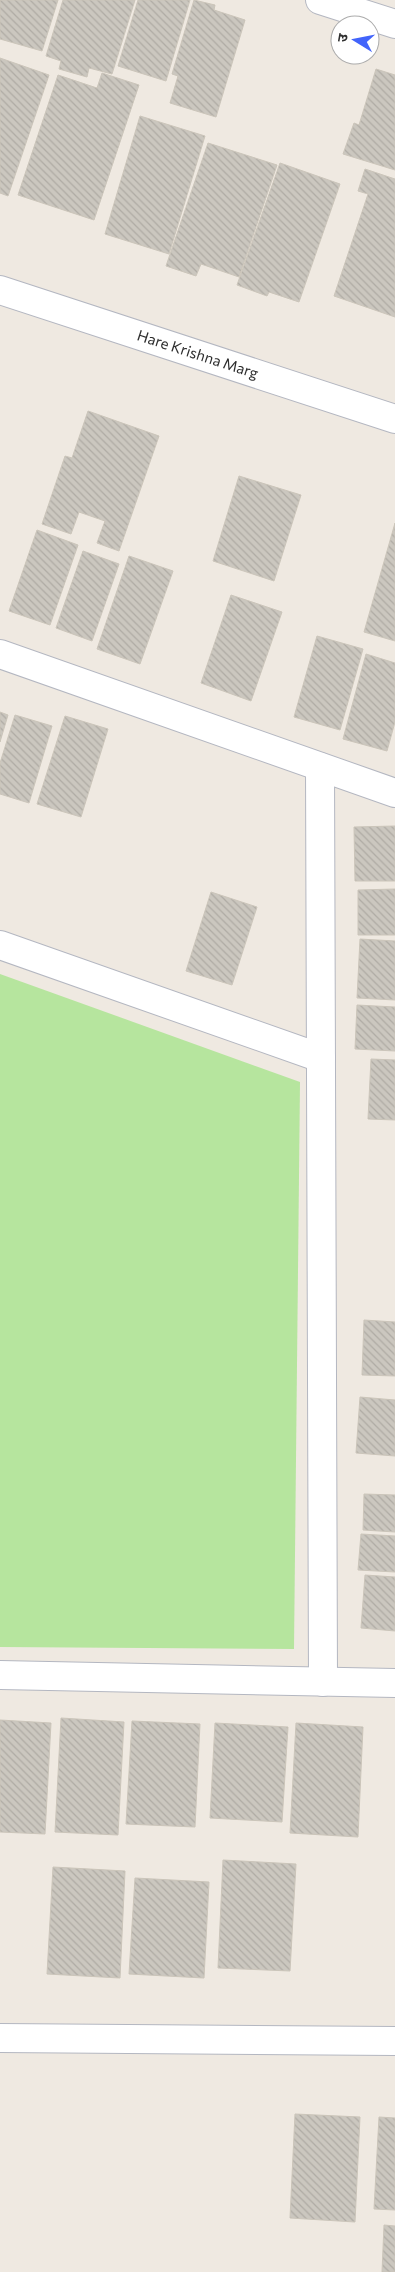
<svg xmlns="http://www.w3.org/2000/svg" width="395" height="2272" font-family="Commissioner,'Noto Sans Devanagari',sans-serif">
  <style>
    .green { fill: #b6e59e }
    .building { fill: url(#building-back-hatch); stroke: #cbc5ba }
    .lines { fill: none; stroke-linecap: round; stroke-linejoin: round }
    .street-casing { stroke: #b4b7c1; stroke-width: 30 }
    .secondary-casing { stroke: #b4b7c1; stroke-width: 30 }
    .street { stroke: #fff; stroke-width: 28 }
    .secondary { stroke: #fff; stroke-width: 28 }
    .labels { text-anchor: middle; stroke-width: 4.5; stroke-linejoin: round; paint-order: stroke }
    .street-label { font-size: 15px; fill: #2e2e2e; stroke: #fff }
  </style>
  <defs>
    <pattern id="building-back-hatch" width="6" height="6" patternUnits="userSpaceOnUse" patternTransform="scale(1.25)"><rect width="6" height="6" fill="#cbc7bf"/><path d="M-1 5l2 2M0 0l6 6M5-1l2 2" fill="none" stroke="#afaba4"/></pattern>
  </defs>
  <rect width="100%" height="100%" fill="#efe9e1"/>
  <path class="green" d="M0 974 300 1082 294 1649 0 1647Z"/>
  <g class="building">
    <path d="M0 0H58L42 51 0 39Z"/>
    <path d="M63 0H135L112 74 89 68 87 77 59 69 61 61 46 56Z"/>
    <path d="M138 0H190L166 81 118 66Z"/>
    <path d="M194 0 215 5 214 10 245 20 216 117 170 103 178 76 172 74Z"/>
    <path d="M0 58 49 75 8 196 0 193Z"/>
    <path d="M376 69 395 75V170L343 154 354 123 359 125Z"/>
    <path d="M102 73 139 85 94 220 18 195 58 75 97 88Z"/>
    <path d="M140 116 205 136 169 254 105 234Z"/>
    <path d="M208 143 277 165 239 277 201 264 196 276 166 266Z"/>
    <path d="M280 163 340 184 299 302 269 292 267 296 237 285Z"/>
    <path d="M365 169 395 179V317L334 296 368 194 358 191Z"/>
    <path d="M88 411 159 436 119 551 97 543 105 521 79 512 71 534 42 524 65 456 72 458Z"/>
    <path d="M239 476 301 495 274 581 213 561Z"/>
    <path d="M395 523V641L364 632Z"/>
    <path d="M37 530 78 545 50 625 9 611Z"/>
    <path d="M83 551 119 564 92 641 56 628Z"/>
    <path d="M129 556 173 571 140 664 97 649Z"/>
    <path d="M231 595 282 612 251 701 201 683Z"/>
    <path d="M317 636 363 649 340 730 294 717Z"/>
    <path d="M366 654 395 663V722L387 751 343 739Z"/>
    <path d="M0 712 8 715 0 742Z"/>
    <path d="M15 715 52 726 29 803 0 794V763Z"/>
    <path d="M65 716 108 729 81 817 37 804Z"/>
    <path d="M395 826V881H355L354 827Z"/>
    <path d="M395 889V935H358V890Z"/>
    <path d="M211 892 257 907 232 985 186 971Z"/>
    <path d="M360 939 395 941V1000L357 998Z"/>
    <path d="M357 1005 395 1007V1051L355 1049Z"/>
    <path d="M371 1059 395 1060V1120L368 1119Z"/>
    <path d="M364 1320 395 1322V1376L362 1375Z"/>
    <path d="M360 1397 395 1400V1456L356 1453Z"/>
    <path d="M364 1494 395 1495V1532L363 1530Z"/>
    <path d="M361 1534 395 1536V1572L358 1570Z"/>
    <path d="M365 1575 395 1577V1631L361 1628Z"/>
    <path d="M61 1718 124 1722 118 1835 55 1832Z"/>
    <path d="M0 1720 51 1723 45 1834 0 1832Z"/>
    <path d="M132 1721 200 1724 195 1827 126 1824Z"/>
    <path d="M215 1723 288 1727 282 1822 210 1818Z"/>
    <path d="M296 1723 363 1727 358 1837 290 1833Z"/>
    <path d="M223 1860 296 1864 290 1971 218 1968Z"/>
    <path d="M53 1867 125 1871 120 1978 47 1974Z"/>
    <path d="M135 1878 209 1882 204 1978 129 1974Z"/>
    <path d="M295 2114 360 2117 355 2222 290 2218Z"/>
    <path d="M379 2117 395 2118V2210L374 2209Z"/>
    <path d="M384 2225 395 2226V2272H382Z"/>
  </g>
  <g class="lines">
    <g class="street-casing">
      <g id="street">
        <path d="M320 0 395 24"/>
        <path d="M0 654 395 793"/>
        <path d="M320 767 323 1682"/>
        <path d="M0 945 321 1058"/>
        <path d="M0 1675 395 1683"/>
        <path d="M0 2038 395 2041"/>
      </g>
    </g>
    <g class="secondary-casing">
      <g id="secondary">
        <path id="s1" d="M0 290 395 419"/>
      </g>
    </g>
    <use href="#street" class="street"/>
    <use href="#secondary" class="secondary"/>
  </g>
  <g class="labels">
    <g class="street-label">
      <text dy="5" stroke="none"><textPath href="#s1" startOffset="208">Hare Krishna Marg</textPath></text>
    </g>
  </g>
  <g transform="translate(355 40) rotate(280)"><circle r="24" fill="#ffffff" stroke="#ababab"/>
  <path d="M0-4L9 19L0 12L-9 19Z" fill="#4264fb"/>
  <text y="-8" font-size="14" font-weight="bold" text-anchor="middle" fill="#2e2e2e">उ</text>
  </g>
</svg>
